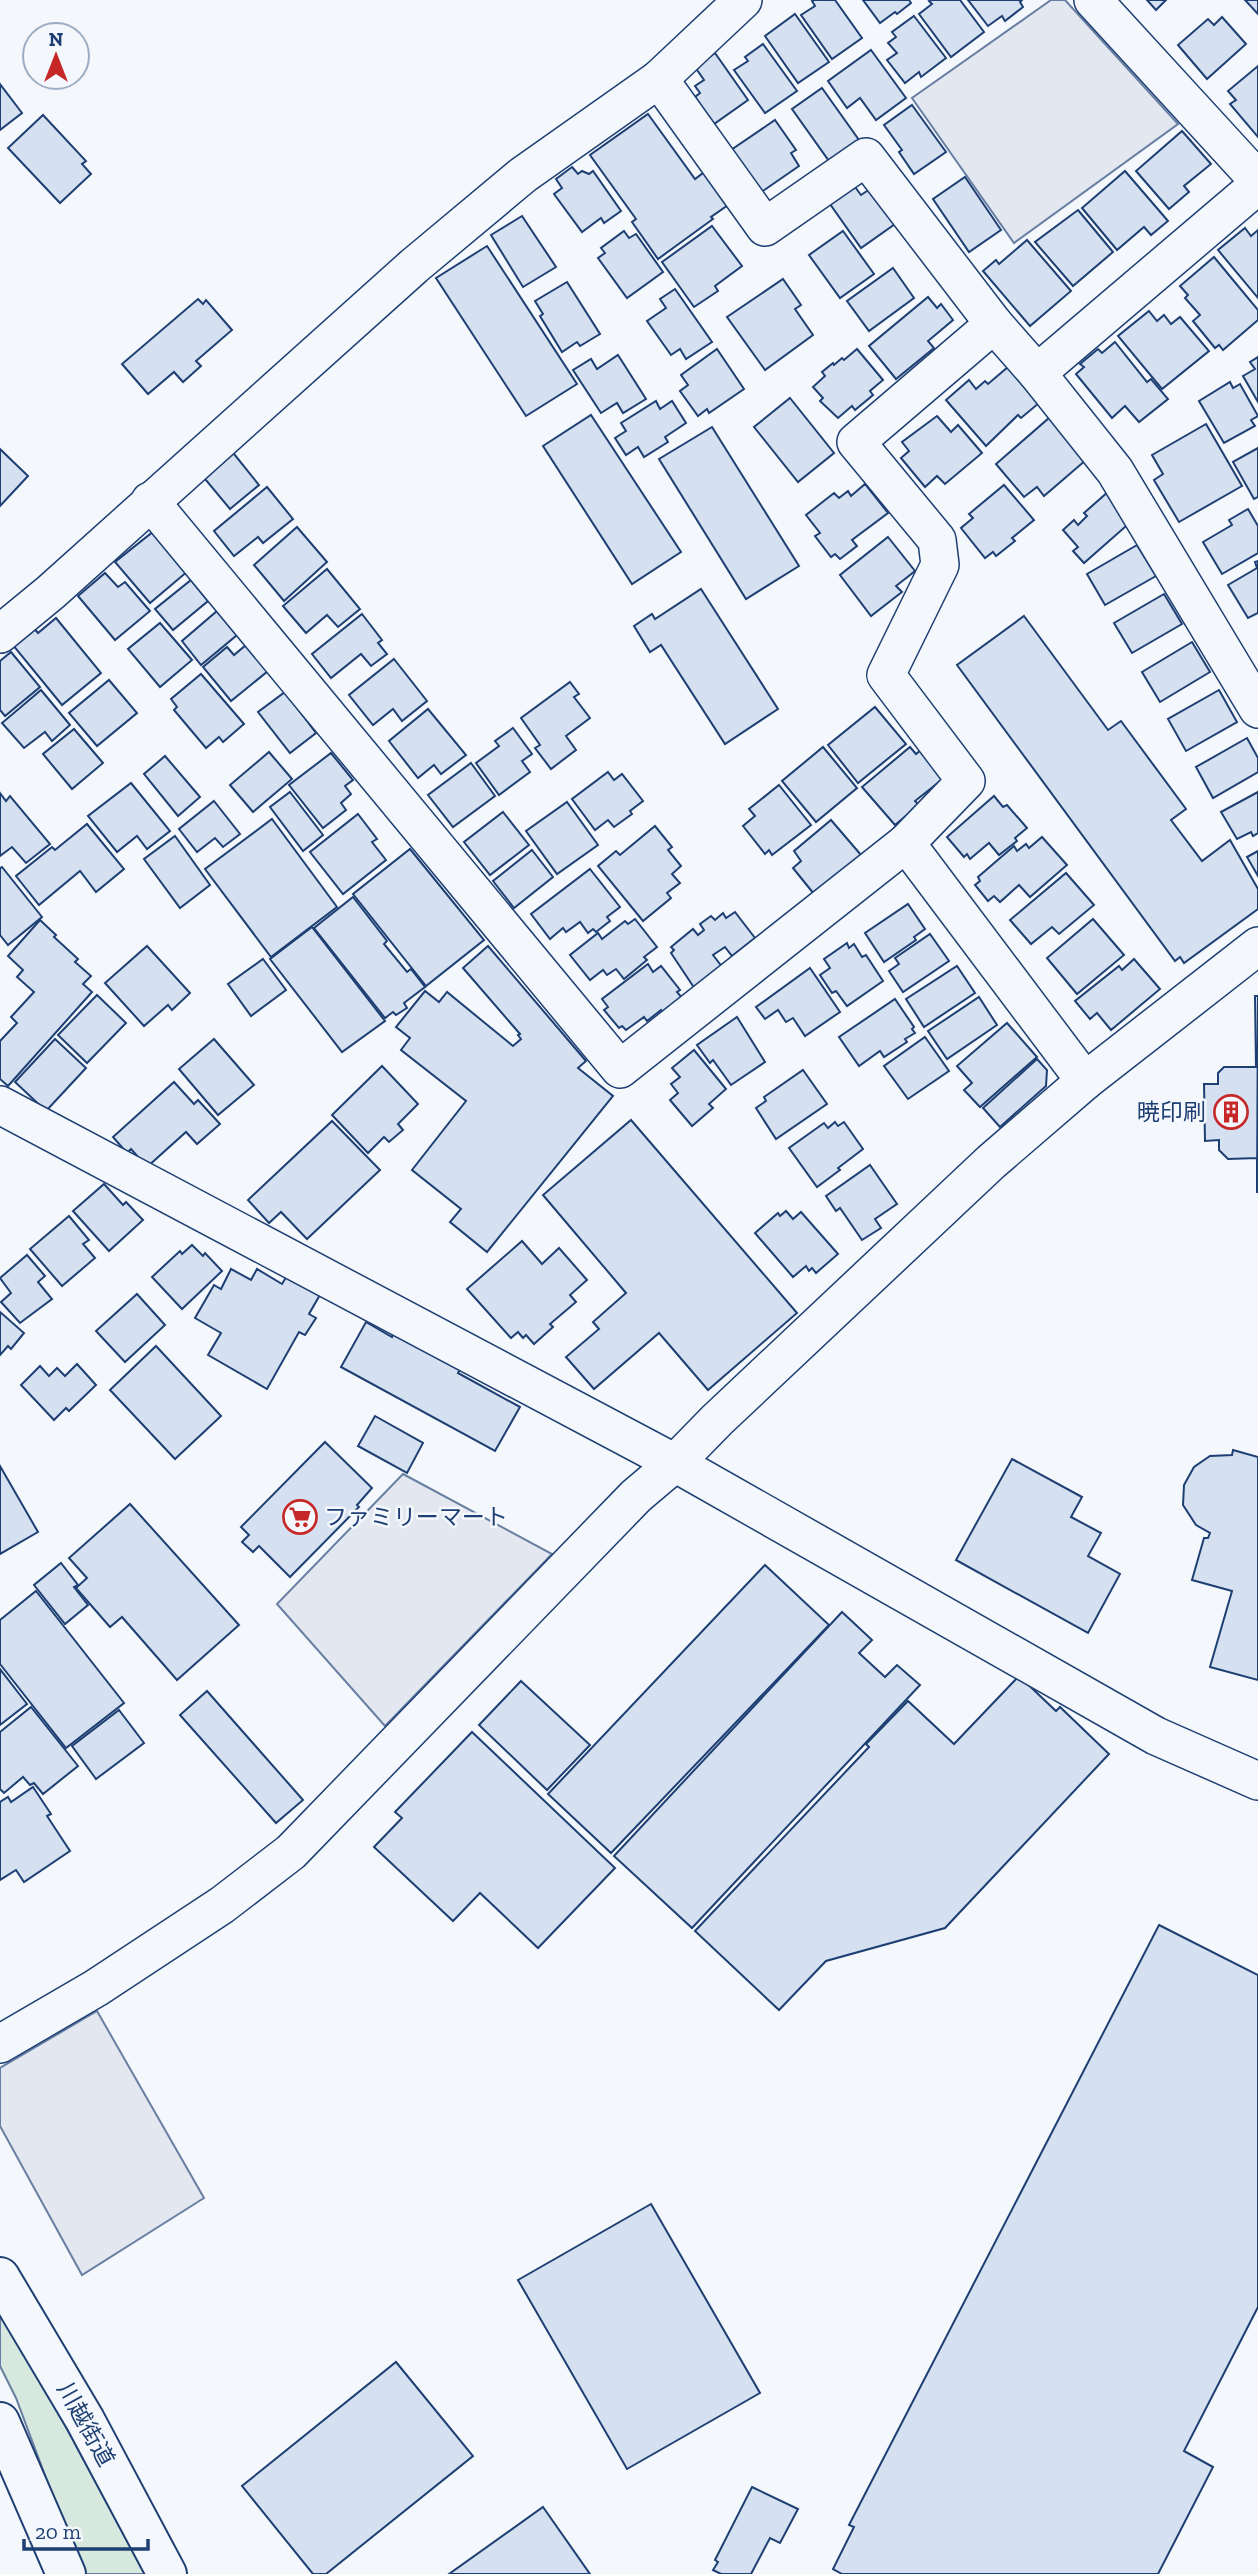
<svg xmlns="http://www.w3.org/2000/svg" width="1258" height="2574" font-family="'Zilla Slab','Noto Sans JP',serif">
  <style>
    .green { fill: #d7e8df; stroke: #687fa3; stroke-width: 2 }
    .parking { fill: #e3e8f0; stroke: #687fa3; stroke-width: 2 }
    .building { fill: #d5e0f0; stroke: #1d3f73; stroke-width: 2 }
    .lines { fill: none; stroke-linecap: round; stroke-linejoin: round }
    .minor-casing { stroke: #1d3f73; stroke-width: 40 }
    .trunk-casing { stroke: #1d3f73; stroke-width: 42 }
    .minor { stroke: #f4f7fb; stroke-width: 37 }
    .trunk { stroke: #f4f7fb; stroke-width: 38 }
    .labels { text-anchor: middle; stroke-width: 5; stroke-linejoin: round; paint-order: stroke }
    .poi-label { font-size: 23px; fill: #1d3f73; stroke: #f4f7fb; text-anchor: end }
    .street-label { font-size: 23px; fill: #1d3f73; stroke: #f4f7fb }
  </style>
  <rect width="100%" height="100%" fill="#f4f7fb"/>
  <path class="green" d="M0 2305 145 2574H82L16 2398 0 2366Z"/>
  <g class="parking">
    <path d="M1051 0H1065L1178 124 1014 243 912 98Z"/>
    <path d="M403 1474 552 1554 385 1726 277 1604Z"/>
    <path d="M97 2011 204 2198 82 2275 0 2126V2068Z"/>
  </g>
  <g class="building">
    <path d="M814 0H835L862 38 832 59 801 15 815 6 812 1Z"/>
    <path d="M863 0H909L911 3 897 14 895 12 880 23Z"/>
    <path d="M931 0H960L984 32 951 57 919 14 932 4 929 1Z"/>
    <path d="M968 0H1022L1020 2 1023 7 1005 21 1002 16 988 26Z"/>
    <path d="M1147 0H1166L1156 10Z"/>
    <path d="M1245 0H1258V14Z"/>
    <path d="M795 14 829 62 798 83 765 36Z"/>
    <path d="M914 16 946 58 921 77 919 72 905 83 887 60 897 53 888 43 896 37 892 32Z"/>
    <path d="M1222 17 1246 44 1207 79 1178 45 1208 19 1214 25Z"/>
    <path d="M763 44 797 91 765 113 734 70 748 61 745 57Z"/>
    <path d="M871 50 906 98 876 120 860 98 847 108 828 81Z"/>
    <path d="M715 53 748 100 714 124 695 97 700 93 695 86 704 80 695 67Z"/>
    <path d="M1258 66V137L1230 104 1236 100 1228 91Z"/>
    <path d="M0 84 22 113 0 130Z"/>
    <path d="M822 88 859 140 829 161 792 109Z"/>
    <path d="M912 105 946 152 914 174 899 152 902 150 884 125Z"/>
    <path d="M648 114 695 179 707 170 731 203 711 217 713 219 658 259 632 222 636 219 590 155Z"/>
    <path d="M43 115 86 161 82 164 91 174 60 203 8 148Z"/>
    <path d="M775 120 796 150 791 153 799 166 760 193 731 150Z"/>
    <path d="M1182 131 1211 164 1184 186 1189 192 1169 209 1136 171Z"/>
    <path d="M572 167 578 174 582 171 589 174 593 171 621 211 604 223 601 218 582 232 554 194 562 188 556 179Z"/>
    <path d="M1125 171 1168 221 1151 235 1144 227 1117 250 1082 208Z"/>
    <path d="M965 177 1001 230 969 252 933 199Z"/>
    <path d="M855 187 861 195 870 189 895 224 861 248 830 204Z"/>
    <path d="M1078 210 1113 252 1073 286 1035 242Z"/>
    <path d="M522 216 556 267 523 287 491 235Z"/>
    <path d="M712 226 742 266 715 286 718 291 694 307 662 262Z"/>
    <path d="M1245 228 1251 236 1258 230V298L1218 250Z"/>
    <path d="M624 231 629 238 636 234 663 272 627 298 598 258 605 253 601 248Z"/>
    <path d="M843 231 874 274 840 298 809 255Z"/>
    <path d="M1027 240 1071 291 1030 326 983 271 996 260 999 264Z"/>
    <path d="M487 246 577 384 526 416 436 278Z"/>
    <path d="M1214 257 1258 310V320L1223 350 1219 345 1215 348 1193 321 1200 315 1185 298 1188 295 1180 286Z"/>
    <path d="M893 268 914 298 869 331 847 301Z"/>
    <path d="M783 279 801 305 795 309 813 335 765 370 727 317Z"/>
    <path d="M567 282 600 334 580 346 577 342 562 352 540 316 543 314 535 301Z"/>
    <path d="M675 289 712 342 686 359 680 349 671 355 647 321 666 308 660 299Z"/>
    <path d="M928 297 937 308 941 304 953 320 928 341 934 348 896 379 869 346Z"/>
    <path d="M198 299 203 304 206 300 232 330 196 361 201 366 183 382 174 372 148 394 122 364Z"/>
    <path d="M1149 311 1157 321 1164 315 1171 324 1180 317 1209 351 1162 389 1118 336Z"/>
    <path d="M1115 342 1147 382 1151 379 1168 399 1139 422 1125 406 1112 418 1076 374 1084 367 1080 364 1098 349 1102 353Z"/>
    <path d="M717 349 744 389 709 413 707 409 698 416 680 391 688 385 681 375Z"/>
    <path d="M857 349 883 380 870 391 873 395 855 410 852 406 838 418 820 401 823 398 813 387 825 376 822 372 833 363 834 365 842 358 844 360Z"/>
    <path d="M618 355 646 399 623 413 617 403 601 413 573 370 591 359 597 369Z"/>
    <path d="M1258 357V402L1243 376 1255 369 1250 362Z"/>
    <path d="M1008 367 1039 403 1021 418 1018 415 986 446 946 400 969 380 976 389 985 381 988 384Z"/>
    <path d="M1230 382 1233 388 1240 384 1258 416 1251 420 1255 426 1224 443 1199 401Z"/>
    <path d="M790 398 834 453 798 482 754 427Z"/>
    <path d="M656 401 660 409 672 401 686 423 665 437 668 442 644 457 638 447 626 455 615 438 626 431 621 423Z"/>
    <path d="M591 415 681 552 632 584 543 446Z"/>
    <path d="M937 416 951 432 958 425 982 453 945 484 937 476 925 487 901 458 909 451 902 442Z"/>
    <path d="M1049 418 1086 460 1044 496 1037 487 1024 497 996 464Z"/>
    <path d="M1206 424 1242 486 1179 522 1154 480 1163 474 1152 455Z"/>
    <path d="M712 427 799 566 746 599 659 459Z"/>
    <path d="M1258 448V497L1254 499 1233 462Z"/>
    <path d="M0 449 28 476 0 506Z"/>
    <path d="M230 449 259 485 230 509 200 473Z"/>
    <path d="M865 484 888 513 852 540 857 546 840 559 835 554 831 557 815 536 820 533 806 515 834 493 839 498 848 491 851 496Z"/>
    <path d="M1004 485 1034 520 1012 538 1015 541 996 556 993 552 985 558 961 528 973 518 969 514Z"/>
    <path d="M267 487 293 519 263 543 258 537 234 556 214 531Z"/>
    <path d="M1109 491 1133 520 1084 563 1073 551 1078 547 1063 530 1074 520 1078 525 1087 516 1084 513Z"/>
    <path d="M1248 509 1258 526V553L1222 574 1203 542 1232 525 1229 520Z"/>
    <path d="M297 527 327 562 284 601 254 565Z"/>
    <path d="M154 531 188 571 150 603 115 562Z"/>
    <path d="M888 537 915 571 896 586 902 592 871 616 840 575Z"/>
    <path d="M1137 545 1156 576 1105 605 1087 574Z"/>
    <path d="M1258 561V613L1248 618 1228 585 1257 568 1255 562Z"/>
    <path d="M327 569 360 609 338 627 327 615 306 633 283 606Z"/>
    <path d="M105 573 118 587 125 582 150 611 115 640 78 596Z"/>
    <path d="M191 580 208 601 173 630 155 609Z"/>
    <path d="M701 589 778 709 725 744 661 645 650 652 634 626 652 614 655 619Z"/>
    <path d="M1164 594 1182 624 1132 653 1114 623Z"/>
    <path d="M217 611 237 635 201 665 182 641Z"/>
    <path d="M362 614 382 640 378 643 387 654 371 666 361 654 331 678 312 654Z"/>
    <path d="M1024 616 1108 730 1121 721 1186 809 1171 820 1202 861 1230 840 1258 889V909L1184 963 1180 957 1175 961 957 665Z"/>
    <path d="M56 618 101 673 62 705 12 644 33 627 38 633Z"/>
    <path d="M160 623 192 660 160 687 128 649Z"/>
    <path d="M1192 642 1210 672 1160 702 1142 672Z"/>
    <path d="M246 645 268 671 231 701 203 667 227 647 234 655Z"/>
    <path d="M11 652 40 687 5 716 0 710V661Z"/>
    <path d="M394 659 427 701 402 721 393 709 373 725 349 695Z"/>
    <path d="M201 674 244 724 223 742 219 737 206 748 174 710 177 707 171 699Z"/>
    <path d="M109 680 137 713 97 746 69 713Z"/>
    <path d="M570 682 579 694 574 697 590 718 566 736 576 750 551 769 535 748 540 745 521 718Z"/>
    <path d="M41 690 70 725 52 741 45 732 24 748 2 723Z"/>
    <path d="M1219 690 1237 722 1186 751 1168 719Z"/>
    <path d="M285 692 316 733 290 753 258 712Z"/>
    <path d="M875 707 906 744 858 783 828 745Z"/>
    <path d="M428 709 466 755 441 774 434 765 418 778 389 741Z"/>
    <path d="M513 728 532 754 522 761 530 772 499 795 476 763 499 746 495 741Z"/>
    <path d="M74 729 103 763 72 789 43 754Z"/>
    <path d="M1247 738 1258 758V772L1213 798 1196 767Z"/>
    <path d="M823 747 857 788 816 822 782 781Z"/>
    <path d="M910 747 916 754 921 750 944 778 915 801 919 805 895 825 862 787Z"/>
    <path d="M269 752 292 779 253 812 230 785Z"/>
    <path d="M331 753 353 780 345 786 351 794 341 803 346 810 323 828 289 785Z"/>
    <path d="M165 756 200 797 178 816 144 774Z"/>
    <path d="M471 763 495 796 453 827 428 795Z"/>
    <path d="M608 772 614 780 622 774 643 801 630 811 632 814 614 827 608 820 595 830 572 799Z"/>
    <path d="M131 783 170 831 147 849 137 836 117 852 88 816Z"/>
    <path d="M779 785 811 825 772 855 769 850 765 854 743 826 755 816 749 809Z"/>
    <path d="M290 792 323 835 303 851 270 807Z"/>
    <path d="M1258 792V833L1253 836 1251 832 1237 839 1221 812Z"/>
    <path d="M0 793 6 801 10 796 50 844 26 863 12 847 0 856Z"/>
    <path d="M994 796 1003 807 1007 805 1027 828 1015 838 1017 841 999 855 989 843 970 859 967 854 964 857 947 837Z"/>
    <path d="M214 801 240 834 223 847 215 838 197 852 179 829Z"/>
    <path d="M567 802 598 845 557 874 526 831Z"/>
    <path d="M503 812 529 845 490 875 464 842Z"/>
    <path d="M358 814 377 839 372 842 386 860 343 894 310 852Z"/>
    <path d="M272 819 337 907 271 957 205 869Z"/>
    <path d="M831 820 861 855 814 894 793 868 801 861 794 851Z"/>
    <path d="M87 824 124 869 96 892 80 871 39 905 16 876 52 847 55 850Z"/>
    <path d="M655 826 672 847 668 850 681 866 672 874 680 883 667 893 671 898 643 921 598 866 616 851 620 855Z"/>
    <path d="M175 836 210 885 180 908 144 859Z"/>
    <path d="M1042 837 1067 865 1030 897 1019 885 1000 902 994 896 988 901 975 885 980 881 978 877 1014 846 1017 851 1026 844 1029 848Z"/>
    <path d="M410 849 484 940 426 986 353 894Z"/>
    <path d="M532 850 553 877 514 908 493 881Z"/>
    <path d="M1258 851V876L1247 857Z"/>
    <path d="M2 867 42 917 8 945 0 935V868Z"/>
    <path d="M590 869 620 907 607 917 610 921 596 932 593 929 588 933 580 922 566 932 563 928 550 939 531 914Z"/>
    <path d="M1066 873 1094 905 1059 934 1052 927 1031 944 1010 920Z"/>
    <path d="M353 897 387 941 384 944 407 972 411 969 425 987 404 1003 407 1008 396 1015 393 1012 385 1018 314 928Z"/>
    <path d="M908 904 925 929 914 937 916 940 884 962 865 933Z"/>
    <path d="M735 912 755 938 732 956 725 947 713 955 723 968 695 989 671 953 674 950 671 947 693 929 698 935 704 930 700 924 711 916 715 920 723 913 726 918Z"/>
    <path d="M635 919 657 947 644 957 647 960 624 979 616 969 607 975 603 970 590 980 570 955 598 933 602 939 625 921 628 924Z"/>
    <path d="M1093 919 1124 955 1077 994 1047 958Z"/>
    <path d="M40 920 56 935 54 937 78 959 75 962 91 976 83 984 92 992 8 1086 0 1079V1041L17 1023 11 1017 34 992 17 977 23 970 8 956Z"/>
    <path d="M312 927 385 1021 342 1052 270 959Z"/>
    <path d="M930 934 949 961 903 992 889 971 899 964 895 958Z"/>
    <path d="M847 943 849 948 854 944 862 957 866 955 883 981 847 1006 836 991 832 993 820 975 830 968 824 959Z"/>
    <path d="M147 946 190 993 172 1010 168 1005 144 1026 105 983Z"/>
    <path d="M488 946 586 1061 578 1068 613 1096 487 1252 450 1222 461 1209 412 1170 466 1101 401 1050 410 1038 396 1027 425 991 439 1002 447 992 513 1046 521 1039 518 1035 520 1034 463 968Z"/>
    <path d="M263 959 286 990 251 1016 228 984Z"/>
    <path d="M1134 959 1160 989 1111 1030 1097 1013 1090 1019 1075 1001 1119 966 1122 970Z"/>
    <path d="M648 964 653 972 661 966 680 990 677 992 683 999 663 1014 661 1010 647 1021 644 1017 626 1030 622 1026 619 1028 604 1010 608 1007 602 999Z"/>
    <path d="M957 966 975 993 924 1027 906 999Z"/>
    <path d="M810 968 840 1012 805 1036 793 1018 786 1022 778 1010 765 1019 756 1007Z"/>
    <path d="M97 995 126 1023 87 1063 58 1035Z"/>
    <path d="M1255 996H1258L1257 1193V1158L1228 1159 1219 1150V1140L1205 1141 1204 1084H1218V1073L1224 1067H1256Z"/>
    <path d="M979 997 997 1025 947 1059 928 1031Z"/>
    <path d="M895 999 914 1027 912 1029 915 1033 905 1039 907 1042 884 1057 880 1051 859 1066 839 1037Z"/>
    <path d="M737 1017 765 1062 731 1085 713 1060 710 1063 697 1045Z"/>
    <path d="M1007 1023 1037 1057 980 1107 964 1090 972 1083 957 1066Z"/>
    <path d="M925 1037 949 1071 908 1099 884 1066Z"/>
    <path d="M55 1039 86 1068 46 1111 15 1082Z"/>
    <path d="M214 1039 254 1085 218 1115 179 1069Z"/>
    <path d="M694 1050 726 1089 709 1104 713 1108 692 1126 670 1100 678 1093 671 1084 680 1077 672 1068Z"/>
    <path d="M1037 1059 1047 1070 1046 1086 1000 1127 983 1108Z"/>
    <path d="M382 1066 418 1104 398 1124 403 1130 389 1142 384 1137 368 1153 332 1115Z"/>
    <path d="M803 1070 827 1104 776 1139 756 1108 766 1101 764 1097Z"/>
    <path d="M174 1082 194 1104 198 1100 220 1124 197 1144 186 1132 147 1167 131 1149 127 1153 113 1137Z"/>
    <path d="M631 1120 797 1313 708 1390 659 1333 594 1389 566 1357 599 1329 593 1322 626 1293 543 1195Z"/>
    <path d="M332 1121 380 1170 307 1239 281 1212 269 1223 248 1200Z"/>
    <path d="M835 1122 838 1126 844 1122 863 1149 838 1168 840 1170 817 1187 789 1148 824 1123 828 1128Z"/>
    <path d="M870 1165 897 1204 875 1219 881 1228 862 1240 840 1208 836 1211 826 1196Z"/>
    <path d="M104 1184 123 1205 126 1202 143 1220 109 1251 73 1211Z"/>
    <path d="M786 1211 793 1219 801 1212 838 1254 816 1273 812 1268 809 1271 806 1266 793 1277 755 1233 778 1213 780 1216Z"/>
    <path d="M69 1216 89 1240 83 1244 95 1258 62 1286 30 1249Z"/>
    <path d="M522 1241 542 1264 559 1248 587 1280 570 1295 576 1302 550 1324 553 1327 534 1344 526 1335 523 1338 518 1332 511 1338 467 1289Z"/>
    <path d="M192 1245 203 1256 205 1253 222 1271 182 1309 152 1277 180 1251 182 1254Z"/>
    <path d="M27 1255 45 1276 38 1282 52 1299 20 1323 1 1302 11 1293 0 1278Z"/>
    <path d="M231 1269 251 1280 257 1269 282 1284 288 1274 321 1293 309 1314 316 1318 305 1335 299 1332 267 1389 208 1355 221 1333 195 1318 214 1285 221 1289Z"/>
    <path d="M137 1294 165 1325 125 1362 96 1331Z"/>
    <path d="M0 1312 24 1333 11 1349 8 1346 0 1355Z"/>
    <path d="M366 1322 392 1337 394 1332 461 1368 458 1373 520 1407 495 1451 341 1367Z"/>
    <path d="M156 1346 221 1416 175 1459 110 1390Z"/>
    <path d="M77 1364 96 1385 69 1411 66 1408 54 1420 21 1385 40 1366 49 1376 57 1368 65 1376Z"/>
    <path d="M375 1416 423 1443 407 1473 358 1446Z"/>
    <path d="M325 1442 372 1488 357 1505 359 1507 290 1577 259 1546 253 1552 242 1542 249 1535 241 1527Z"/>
    <path d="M1233 1450 1258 1457V1680L1210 1667 1232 1591 1192 1580 1204 1538H1208L1210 1533 1196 1525 1183 1505 1184 1485 1194 1467 1210 1456 1232 1455Z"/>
    <path d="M1012 1459 1082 1497 1071 1517 1101 1533 1088 1556 1120 1574 1088 1633 956 1560Z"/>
    <path d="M0 1466 38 1532 0 1554Z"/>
    <path d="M130 1504 239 1625 177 1680 122 1617 110 1627 76 1588 87 1578 69 1558Z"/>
    <path d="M61 1563 78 1585 74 1587 88 1605 65 1624 34 1585Z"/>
    <path d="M765 1565 829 1625 611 1853 548 1794Z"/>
    <path d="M36 1591 124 1703 66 1748 0 1664V1620Z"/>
    <path d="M842 1612 872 1640 859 1653 885 1677 897 1665 920 1685 692 1928 614 1856Z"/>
    <path d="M0 1669 27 1704 0 1725Z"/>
    <path d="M1019 1676 1056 1711 1060 1707 1109 1754 945 1928 826 1961 779 2010 695 1931 869 1747 866 1744 908 1701 954 1744Z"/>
    <path d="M521 1681 590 1745 547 1790 479 1725Z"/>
    <path d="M207 1691 303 1800 276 1823 180 1715Z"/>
    <path d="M31 1707 78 1766 43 1794 34 1783 30 1785 23 1777 4 1793 0 1789V1732Z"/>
    <path d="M119 1710 144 1743 96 1779 72 1746Z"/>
    <path d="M472 1732 615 1868 538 1948 480 1893 453 1921 374 1847 402 1818 395 1812Z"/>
    <path d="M33 1787 51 1814 47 1816 70 1851 24 1882 16 1870 0 1880V1802L8 1797 11 1802Z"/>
    <path d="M1159 1925 1258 1975V2307L1184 2451 1213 2467 1158 2574H842L833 2569 854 2527 849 2525Z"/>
    <path d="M651 2204 760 2393 627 2469 518 2280Z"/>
    <path d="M396 2362 473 2456 326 2574H313L242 2486Z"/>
    <path d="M752 2487 798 2509 780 2543 770 2538 751 2574H721L713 2570 718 2562 715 2560Z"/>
    <path d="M543 2507 590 2574H449Z"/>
  </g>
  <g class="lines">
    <g class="minor-casing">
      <g id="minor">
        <path d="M1093 0 1258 180"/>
        <path d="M659 79 765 227 866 157 994 324"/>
        <path d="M1258 185 1037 373 1115 471 1258 709"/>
        <path d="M150 501 620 1069 906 843 966 781 886 675 940 565 937 540 856 442 994 324 1037 373"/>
        <path d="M0 634 51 592 414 266 523 175 659 79 743 0"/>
        <path d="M906 843 1085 1081"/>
        <path d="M0 1105 675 1463 1156 1736 1258 1781"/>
        <path d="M0 2044 96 1988 222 1905 291 1852 636 1496 675 1463 717 1420 991 1162 1085 1081 1258 946"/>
      </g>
    </g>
    <g class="trunk-casing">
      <g id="trunk">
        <path d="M0 2277 85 2420 167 2574"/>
        <path d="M0 2422 66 2574"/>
      </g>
    </g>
    <use href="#minor" class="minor"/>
    <use href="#trunk" class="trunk"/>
  </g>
  <defs>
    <g id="building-ring" transform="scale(1.75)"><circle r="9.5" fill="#f4f7fb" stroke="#c62828" stroke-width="1.5"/><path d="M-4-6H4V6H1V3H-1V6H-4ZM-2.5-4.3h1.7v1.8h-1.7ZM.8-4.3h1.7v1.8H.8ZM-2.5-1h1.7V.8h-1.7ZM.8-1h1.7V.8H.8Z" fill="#c62828"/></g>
    <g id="supermarket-ring" transform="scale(1.75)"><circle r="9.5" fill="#f4f7fb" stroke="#c62828" stroke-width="1.5"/><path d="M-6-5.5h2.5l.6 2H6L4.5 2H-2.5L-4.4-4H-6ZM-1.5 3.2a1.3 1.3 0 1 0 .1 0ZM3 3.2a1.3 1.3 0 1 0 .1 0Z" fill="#c62828"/></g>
  </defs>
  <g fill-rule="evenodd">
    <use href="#building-ring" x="1231" y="1112"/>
    <use href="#supermarket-ring" x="300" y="1517"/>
  </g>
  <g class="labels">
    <g class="poi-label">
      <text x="1206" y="1120">暁印刷</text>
      <text x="324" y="1525" text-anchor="start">ファミリーマート</text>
    </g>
    <g class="street-label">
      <text transform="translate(86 2424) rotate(61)" y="8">川越街道</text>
    </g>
  </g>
  <g transform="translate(56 56)"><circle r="33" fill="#f4f7fb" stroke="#9eadc5" stroke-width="2"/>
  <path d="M0-5L12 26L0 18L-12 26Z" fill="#c62828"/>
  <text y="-10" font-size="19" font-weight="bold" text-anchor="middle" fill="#1d3f73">N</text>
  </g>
  <path d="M24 2539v10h124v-10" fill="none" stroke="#1d3f73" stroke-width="3.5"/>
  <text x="35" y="2539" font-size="21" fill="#1d3f73" stroke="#f4f7fb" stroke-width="5" paint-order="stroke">20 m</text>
</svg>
